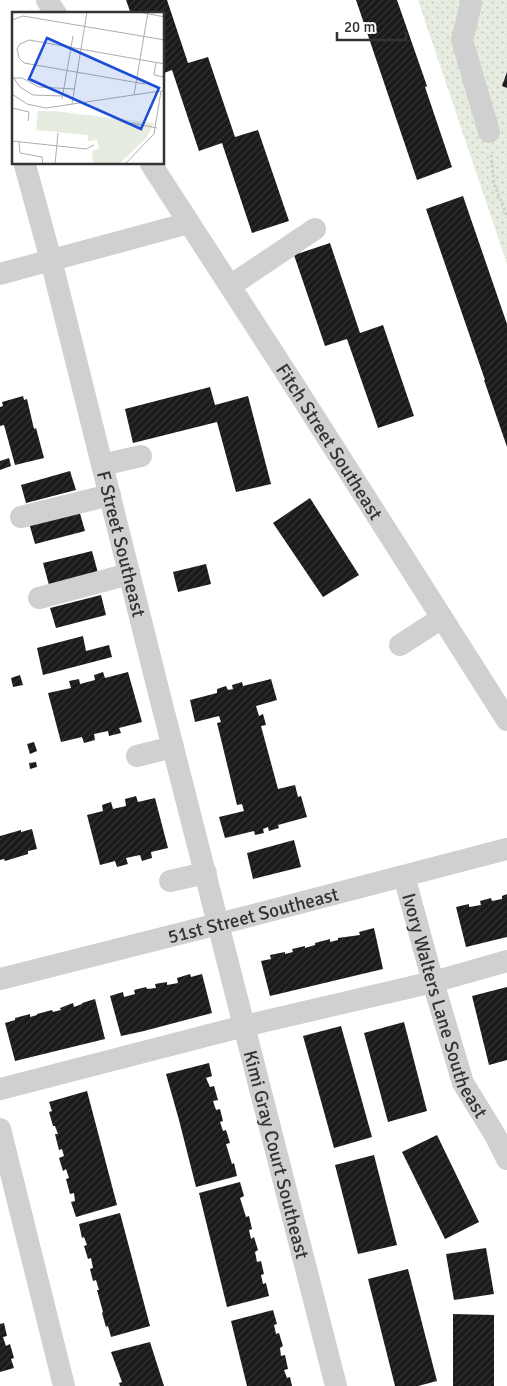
<svg xmlns="http://www.w3.org/2000/svg" width="507" height="1386" font-family="Signika,sans-serif">
  <style>
    .green { fill: url(#green-dots) }
    .building { fill: url(#building-hatch) }
    .lines { fill: none; stroke-linecap: round; stroke-linejoin: round }
    .path { stroke: #cdcdcd; stroke-width: 3; stroke-dasharray: 2.5 2.5; stroke-linecap: butt }
    .minor { stroke: #d0d0d0; stroke-width: 22 }
    .labels { text-anchor: middle; stroke-width: 5; stroke-linejoin: round; paint-order: stroke }
    .street-label { font-size: 19px; fill: #333; stroke: #fff }
    .inset-road { fill: none; stroke: #adadad; stroke-width: 1 }
    .view { fill: #1d4ed8; fill-opacity: 0.15; stroke: #1d4ed8; stroke-width: 2.5 }
    .inset-edge { fill: none; stroke: #333; stroke-width: 2.5 }
  </style>
  <defs>
    <pattern id="green-dots" width="8" height="8" patternUnits="userSpaceOnUse" patternTransform="scale(1.25)"><rect width="8" height="8" fill="#e6ecdf"/><path d="M2 2h.1M6 6h.1" fill="none" stroke="#c6cbc0" stroke-width="1.8" stroke-linecap="round"/></pattern>
    <pattern id="building-hatch" width="6" height="6" patternUnits="userSpaceOnUse" patternTransform="scale(1.25)"><rect width="6" height="6" fill="#1a1a1a"/><path d="M-1 1l2-2M0 6l6-6M5 7l2-2" fill="none" stroke="#333"/></pattern>
  </defs>
  <rect width="100%" height="100%" fill="#fff"/>
  <path class="green" d="M418 0H507V264Z"/>
  <g class="building">
    <path d="M126 0H167L188 63 208 57 235 137 258 130 289 221 252 233 222 143 199 151 172 70 164 73V14H131Z"/>
    <path d="M356 0H397L427 86 425 87 452 167 417 180Z"/>
    <path d="M507 72V88L502 86Z"/>
    <path d="M463 196 507 324V447L484 380H485L426 209Z"/>
    <path d="M330 243 360 333 383 325 414 416 378 428 347 339 325 346 294 255Z"/>
    <path d="M210 387 215 405 248 396 271 484 236 492 217 422 133 443 125 409Z"/>
    <path d="M23 396 24 400 27 399 34 429 36 428 44 458 15 465 4 425 0 426V407L3 406 2 402Z"/>
    <path d="M9 458 11 466 0 470V461Z"/>
    <path d="M70 471 76 490 26 503 21 485Z"/>
    <path d="M310 498 359 575 323 597 273 523Z"/>
    <path d="M79 510 85 531 35 544 29 523Z"/>
    <path d="M92 551 98 573 49 585 43 563Z"/>
    <path d="M206 564 211 584 178 592 173 572Z"/>
    <path d="M101 595 106 615 56 628 50 608Z"/>
    <path d="M83 636 86 651 109 645 112 657 43 675 37 648Z"/>
    <path d="M103 672 105 678 128 672 142 722 119 728 121 733 109 736 108 731 94 734 95 740 84 743 82 737 61 742 48 693 71 688 69 681 79 679 80 684 95 680 94 675Z"/>
    <path d="M20 675 23 685 13 687 11 678Z"/>
    <path d="M271 679 277 700 256 706 259 716 263 714 266 725 261 726 278 789 295 785 298 797 301 796 307 817 278 825 279 828 269 831 268 827 263 829 264 833 255 835 254 831 225 838 219 817 244 811 242 804 237 805 217 723 221 722 219 716 195 722 190 700 217 693V689L226 686 228 690 233 689 232 685 242 682 243 686Z"/>
    <path d="M34 742 37 751 30 754 27 744Z"/>
    <path d="M36 762 37 767 30 769 29 763Z"/>
    <path d="M136 796 138 802 155 798 168 848 151 852 152 858 142 861 140 855 126 858 128 864 117 867 115 861 100 865 87 815 103 811 102 805 111 802 113 809 126 806 125 799Z"/>
    <path d="M32 829 37 849 28 851V854L5 861 4 859 0 860V836L21 830V832Z"/>
    <path d="M294 840 301 867 253 879 247 853Z"/>
    <path d="M507 894V937L466 947 456 907 469 904V907L481 905 480 901 491 898 492 901 502 899V896Z"/>
    <path d="M374 928 383 969 270 996 261 961 271 959 270 955 285 952V954L293 952 292 949 305 946V948L315 945V943L330 939V942L338 940V938L360 935 359 932Z"/>
    <path d="M190 974 191 977 202 974 212 1013 144 1031 121 1036 110 996 123 992 124 997 135 994 134 990 146 987 147 989 156 988 155 984 167 982V985L178 983 177 978Z"/>
    <path d="M507 987V1060L489 1065 472 996Z"/>
    <path d="M95 999 105 1039 15 1061 5 1023 15 1020V1018L30 1014V1017L37 1015V1014L52 1010 53 1012 61 1010 60 1008 73 1003 74 1007 82 1004V1003Z"/>
    <path d="M404 1022 427 1111 388 1122 364 1033Z"/>
    <path d="M341 1026 372 1137 334 1148 303 1036Z"/>
    <path d="M209 1063 212 1076 206 1078 210 1087 214 1086 218 1100 213 1101 216 1110 220 1109 223 1121 220 1122 223 1131 226 1130 230 1143 226 1144 232 1164 234 1163 237 1176 196 1187 179 1120 166 1074Z"/>
    <path d="M87 1091 117 1205 76 1217 71 1202 75 1201 74 1193 70 1194 66 1179 69 1178 66 1169 63 1171 59 1158 64 1156 62 1149 59 1150 55 1134H58L55 1126H53L49 1112 52 1111 49 1102Z"/>
    <path d="M437 1135 479 1222 445 1239 402 1152Z"/>
    <path d="M374 1155 397 1245 358 1254 335 1165Z"/>
    <path d="M240 1182 244 1196 240 1198 246 1217 249 1216 252 1229 249 1230 251 1239 254 1237 258 1250 255 1252 257 1262 261 1261 264 1274 261 1275 263 1284 266 1283 269 1296 227 1307 199 1193Z"/>
    <path d="M120 1213 150 1326 111 1337 108 1326 106 1327 102 1313 103 1312 97 1290H99L96 1280 93 1281 90 1269 93 1268 91 1258 88 1259 84 1246 87 1245 84 1237 82 1238 79 1224Z"/>
    <path d="M486 1248 494 1294 454 1300 446 1254Z"/>
    <path d="M408 1269 437 1381 418 1386H395L368 1279Z"/>
    <path d="M273 1310 277 1324 274 1325 276 1334 279 1333 283 1346 280 1348 281 1356 285 1355 288 1369 284 1370 287 1378 290 1377 292 1386H247L231 1321Z"/>
    <path d="M453 1314 494 1315V1386H453Z"/>
    <path d="M4 1323 7 1336 3 1337 6 1346 10 1344 14 1358 11 1359 14 1368 0 1372V1324Z"/>
    <path d="M150 1342 164 1386H120L119 1383 122 1382 111 1352Z"/>
  </g>
  <g class="lines">
    <path class="path" d="M491 155 494 184 507 216"/>
    <g class="minor">
      <path d="M47 0 56 14"/>
      <path d="M470 0 471 4 462 40 489 132"/>
      <path id="s1" d="M151 164 294 385 507 720"/>
      <path id="s2" d="M25 165 51 260 157 685 336 1386"/>
      <path d="M0 274 189 223"/>
      <path d="M230 286 315 229"/>
      <path d="M102 465 141 456"/>
      <path d="M21 517 110 495"/>
      <path d="M39 598 129 574"/>
      <path d="M400 645 442 618"/>
      <path d="M137 756 173 747"/>
      <path id="s3" d="M404 876 433 982 463 1083 495 1135 507 1159"/>
      <path d="M170 881 206 873"/>
      <path id="s4" d="M0 979 242 918 507 849"/>
      <path d="M0 1089 244 1026 433 982 507 961"/>
      <path d="M0 1129 64 1386"/>
    </g>
  </g>
  <g class="labels">
    <g class="street-label">
      <text dy="7" stroke="none"><textPath href="#s1" startOffset="330">Fitch Street Southeast</textPath></text>
      <text dy="7" stroke="none"><textPath href="#s2" startOffset="391">F Street Southeast</textPath></text>
      <text dy="7" stroke="none"><textPath href="#s4" startOffset="261">51st Street Southeast</textPath></text>
      <text dy="7" stroke="none"><textPath href="#s3" startOffset="136">Ivory Walters Lane Southeast</textPath></text>
      <text dy="7" stroke="none"><textPath href="#s2" startOffset="1021">Kimi Gray Court Southeast</textPath></text>
    </g>
  </g>
  <g transform="translate(12 12)">
    <rect width="152" height="152" fill="#fff"/>
    <path d="M26 99H42L142 111 135 125 107 152H81L80 139 87 136 85 128 76 129V123L24 118Z" fill="#e6ecdf"/>
    <path d="M88 144a7 7 0 1 1 14 0a7 7 0 1 1-14 0Z" fill="#e6ecdf"/>
    <path class="inset-road" d="M127 0 153 5M0 8 11 4 153 28M144 50 142 63 152 65M1 65 8 75 21 83 51 84M0 66H10L27 75 62 77M133 72 12 51 7 46 5 37 8 32 17 28 153 52M0 82 15 92 34 96 148 79M122 83 136 0M50 87 61 24M60 92 75 0M0 96 17 100 16 109M119 111 145 116M0 129 74 137 82 133M7 130 8 141 30 145 31 152M43 152 46 121M113 152 142 122 149 79H153"/>
    <path class="view" d="M35 26 147 76 129 117 17 67Z"/>
    <rect width="152" height="152" class="inset-edge"/>
  </g>
  <path d="M337 32v8h69v-8" fill="none" stroke="#333333" stroke-width="2.5"/>
  <text x="344" y="32" font-size="15" fill="#333333" stroke="#ffffff" stroke-width="4" paint-order="stroke">20 m</text>
</svg>
